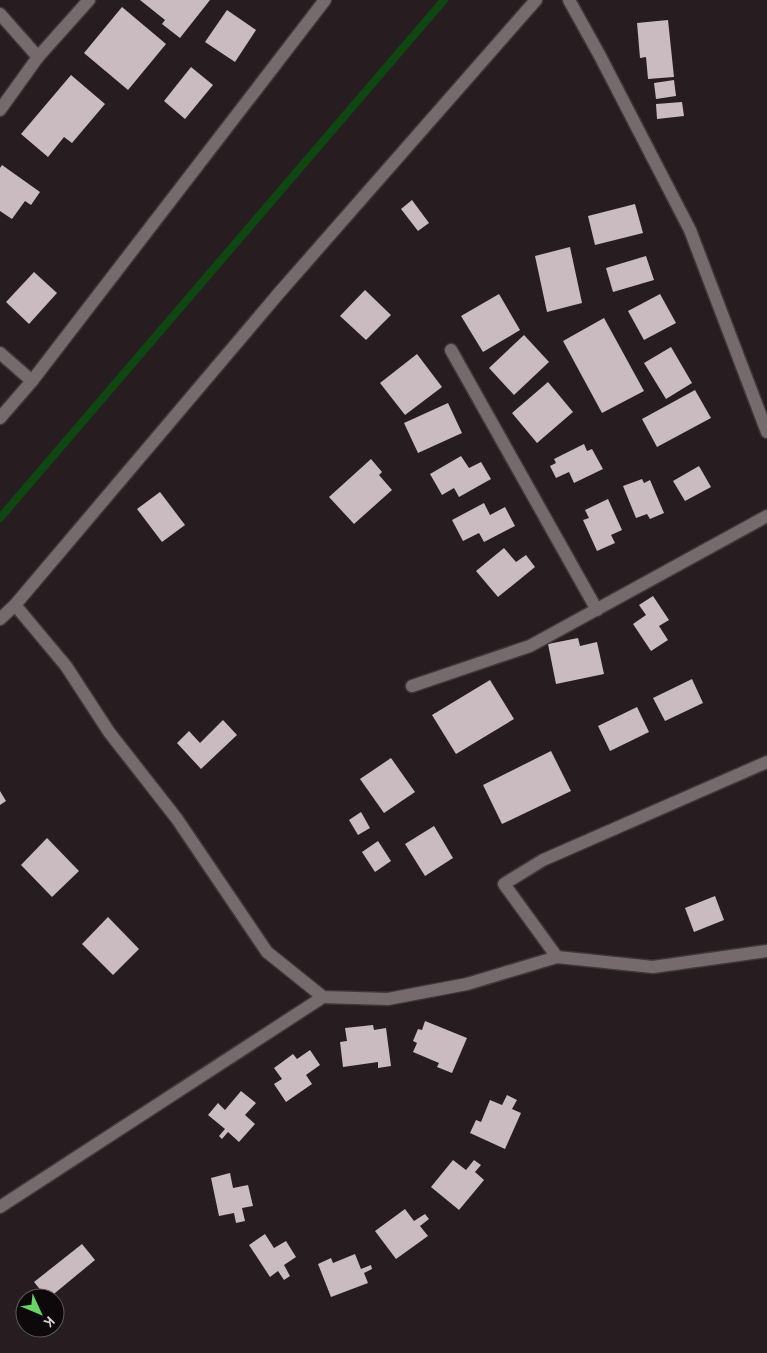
<svg xmlns="http://www.w3.org/2000/svg" width="767" height="1353" font-family="'Archivo Narrow',sans-serif">
  <style>
    .lines { fill: none; stroke-linecap: round; stroke-linejoin: round }
    .stream { stroke: #0f4712; stroke-width: 8 }
    .building { fill: #c9bbbf }
    .street-casing { stroke: #3f373a; stroke-width: 15 }
    .street { stroke: #766a6d; stroke-width: 12 }
  </style>
  <rect width="100%" height="100%" fill="#271d20"/>
  <g class="lines">
    <path class="stream" d="M0 518 444 0"/>
  </g>
  <g class="building">
    <path d="M140 0H210L180 38 162 24 165 20Z"/>
    <path d="M122 7 166 44 128 90 84 53Z"/>
    <path d="M227 10 256 30 235 62 205 42Z"/>
    <path d="M668 20 674 77 648 79 646 57 640 58 637 23Z"/>
    <path d="M191 67 213 85 185 119 164 101Z"/>
    <path d="M71 75 105 104 72 143 64 137 48 157 21 134Z"/>
    <path d="M674 80 676 96 656 99 654 83Z"/>
    <path d="M682 102 684 116 657 119 656 104Z"/>
    <path d="M2 165 40 192 31 205 25 201 12 219 0 211V168Z"/>
    <path d="M412 200 429 223 418 231 401 209Z"/>
    <path d="M635 204 643 233 595 245 588 216Z"/>
    <path d="M570 247 582 303 547 312 535 256Z"/>
    <path d="M646 256 654 280 613 292 606 268Z"/>
    <path d="M34 272 57 293 29 324 6 302Z"/>
    <path d="M365 290 391 315 366 340 340 316Z"/>
    <path d="M499 294 520 330 483 352 461 316Z"/>
    <path d="M660 294 676 323 644 340 628 311Z"/>
    <path d="M604 318 644 391 602 413 563 341Z"/>
    <path d="M524 335 549 362 514 395 489 368Z"/>
    <path d="M671 347 692 383 666 399 644 363Z"/>
    <path d="M417 354 442 387 405 415 380 383Z"/>
    <path d="M548 382 573 412 537 443 512 413Z"/>
    <path d="M695 390 711 418 657 447 642 419Z"/>
    <path d="M448 403 462 433 418 453 404 423Z"/>
    <path d="M584 444 587 451 592 449 603 469 574 483 569 472 556 478 550 466 556 463 554 459Z"/>
    <path d="M461 456 469 468 481 462 491 479 459 497 454 488 442 495 430 474Z"/>
    <path d="M371 459 382 472 379 475 392 490 354 524 329 497Z"/>
    <path d="M699 466 711 487 685 501 673 481Z"/>
    <path d="M642 479 644 483 650 480 664 513 650 519 647 514 636 518 623 486Z"/>
    <path d="M160 492 185 525 162 542 137 509Z"/>
    <path d="M608 499 622 530 611 535 615 543 597 551 583 520 589 518 585 510Z"/>
    <path d="M484 503 490 515 505 507 515 526 484 542 479 533 463 541 452 520Z"/>
    <path d="M504 548 516 562 526 555 535 567 498 597 476 571Z"/>
    <path d="M653 596 669 620 659 626 668 640 651 651 633 624 646 615 639 605Z"/>
    <path d="M578 638 580 646 597 642 604 674 556 684 548 644Z"/>
    <path d="M692 679 703 703 665 721 653 698Z"/>
    <path d="M490 680 514 719 456 754 432 715Z"/>
    <path d="M637 707 649 732 610 751 598 726Z"/>
    <path d="M223 720 237 735 201 769 177 743 189 731 200 743Z"/>
    <path d="M551 751 571 791 502 824 483 785Z"/>
    <path d="M391 758 415 792 384 813 360 779Z"/>
    <path d="M0 791 6 801 0 805Z"/>
    <path d="M361 812 370 828 358 835 349 820Z"/>
    <path d="M434 826 453 858 425 876 405 844Z"/>
    <path d="M47 838 79 871 52 897 21 865Z"/>
    <path d="M378 841 391 861 375 872 362 852Z"/>
    <path d="M715 896 724 920 694 932 685 908Z"/>
    <path d="M108 917 139 949 113 975 82 944Z"/>
    <path d="M425 1021 467 1038 452 1073 437 1067 439 1063 413 1052 417 1043 413 1041 418 1029 422 1030Z"/>
    <path d="M373 1025 374 1030 386 1028 391 1066 378 1068V1062L343 1067 340 1042 347 1041 345 1028Z"/>
    <path d="M310 1050 320 1065 306 1075 312 1084 286 1102 274 1084 282 1079 274 1068 293 1054 297 1059Z"/>
    <path d="M241 1091 256 1103 245 1115 255 1124 239 1142 228 1132 222 1139 219 1136 225 1129 208 1115 218 1103 225 1110Z"/>
    <path d="M507 1095 517 1100 512 1109 521 1113 505 1149 470 1133 476 1120 481 1122 490 1100 502 1105Z"/>
    <path d="M453 1160 466 1170 474 1160 481 1165 475 1172 484 1180 459 1210 431 1187Z"/>
    <path d="M230 1173 233 1188 248 1185 253 1206 242 1208 245 1221 236 1223 234 1213 219 1216 211 1178Z"/>
    <path d="M405 1209 414 1221 425 1214 429 1219 420 1226 428 1236 396 1259 375 1231Z"/>
    <path d="M265 1234 274 1248 286 1241 296 1257 284 1265 290 1276 284 1280 278 1271 270 1277 249 1245Z"/>
    <path d="M82 1244 95 1260 49 1298H47L34 1282Z"/>
    <path d="M355 1254 361 1269 371 1265 372 1269 364 1273 368 1283 331 1297 318 1264 331 1258 333 1263Z"/>
  </g>
  <g class="lines">
    <g class="street-casing">
      <g id="street">
        <path d="M569 0 600 56 690 230 767 432"/>
        <path d="M0 14 38 57"/>
        <path d="M0 110 38 57 89 0"/>
        <path d="M451 350 597 610"/>
        <path d="M0 353 32 381"/>
        <path d="M0 418 32 381 325 0"/>
        <path d="M15 605 66 666 109 732 177 819 267 952 323 997 388 999 467 984 557 957 653 967 767 951"/>
        <path d="M0 619 15 605 279 293 536 0"/>
        <path d="M412 686 530 646 767 516"/>
        <path d="M557 957 504 884 543 860 767 762"/>
        <path d="M0 1207 323 997"/>
      </g>
    </g>
    <use href="#street" class="street"/>
  </g>
  <g transform="translate(40 1313) rotate(134)"><circle r="24" fill="#0d090a" stroke="#5e595a"/>
  <path d="M0-4L9 19L0 12L-9 19Z" fill="#66d466"/>
  <text y="-8" font-size="14" font-weight="bold" text-anchor="middle" fill="#d8d1d3">K</text>
  </g>
</svg>
